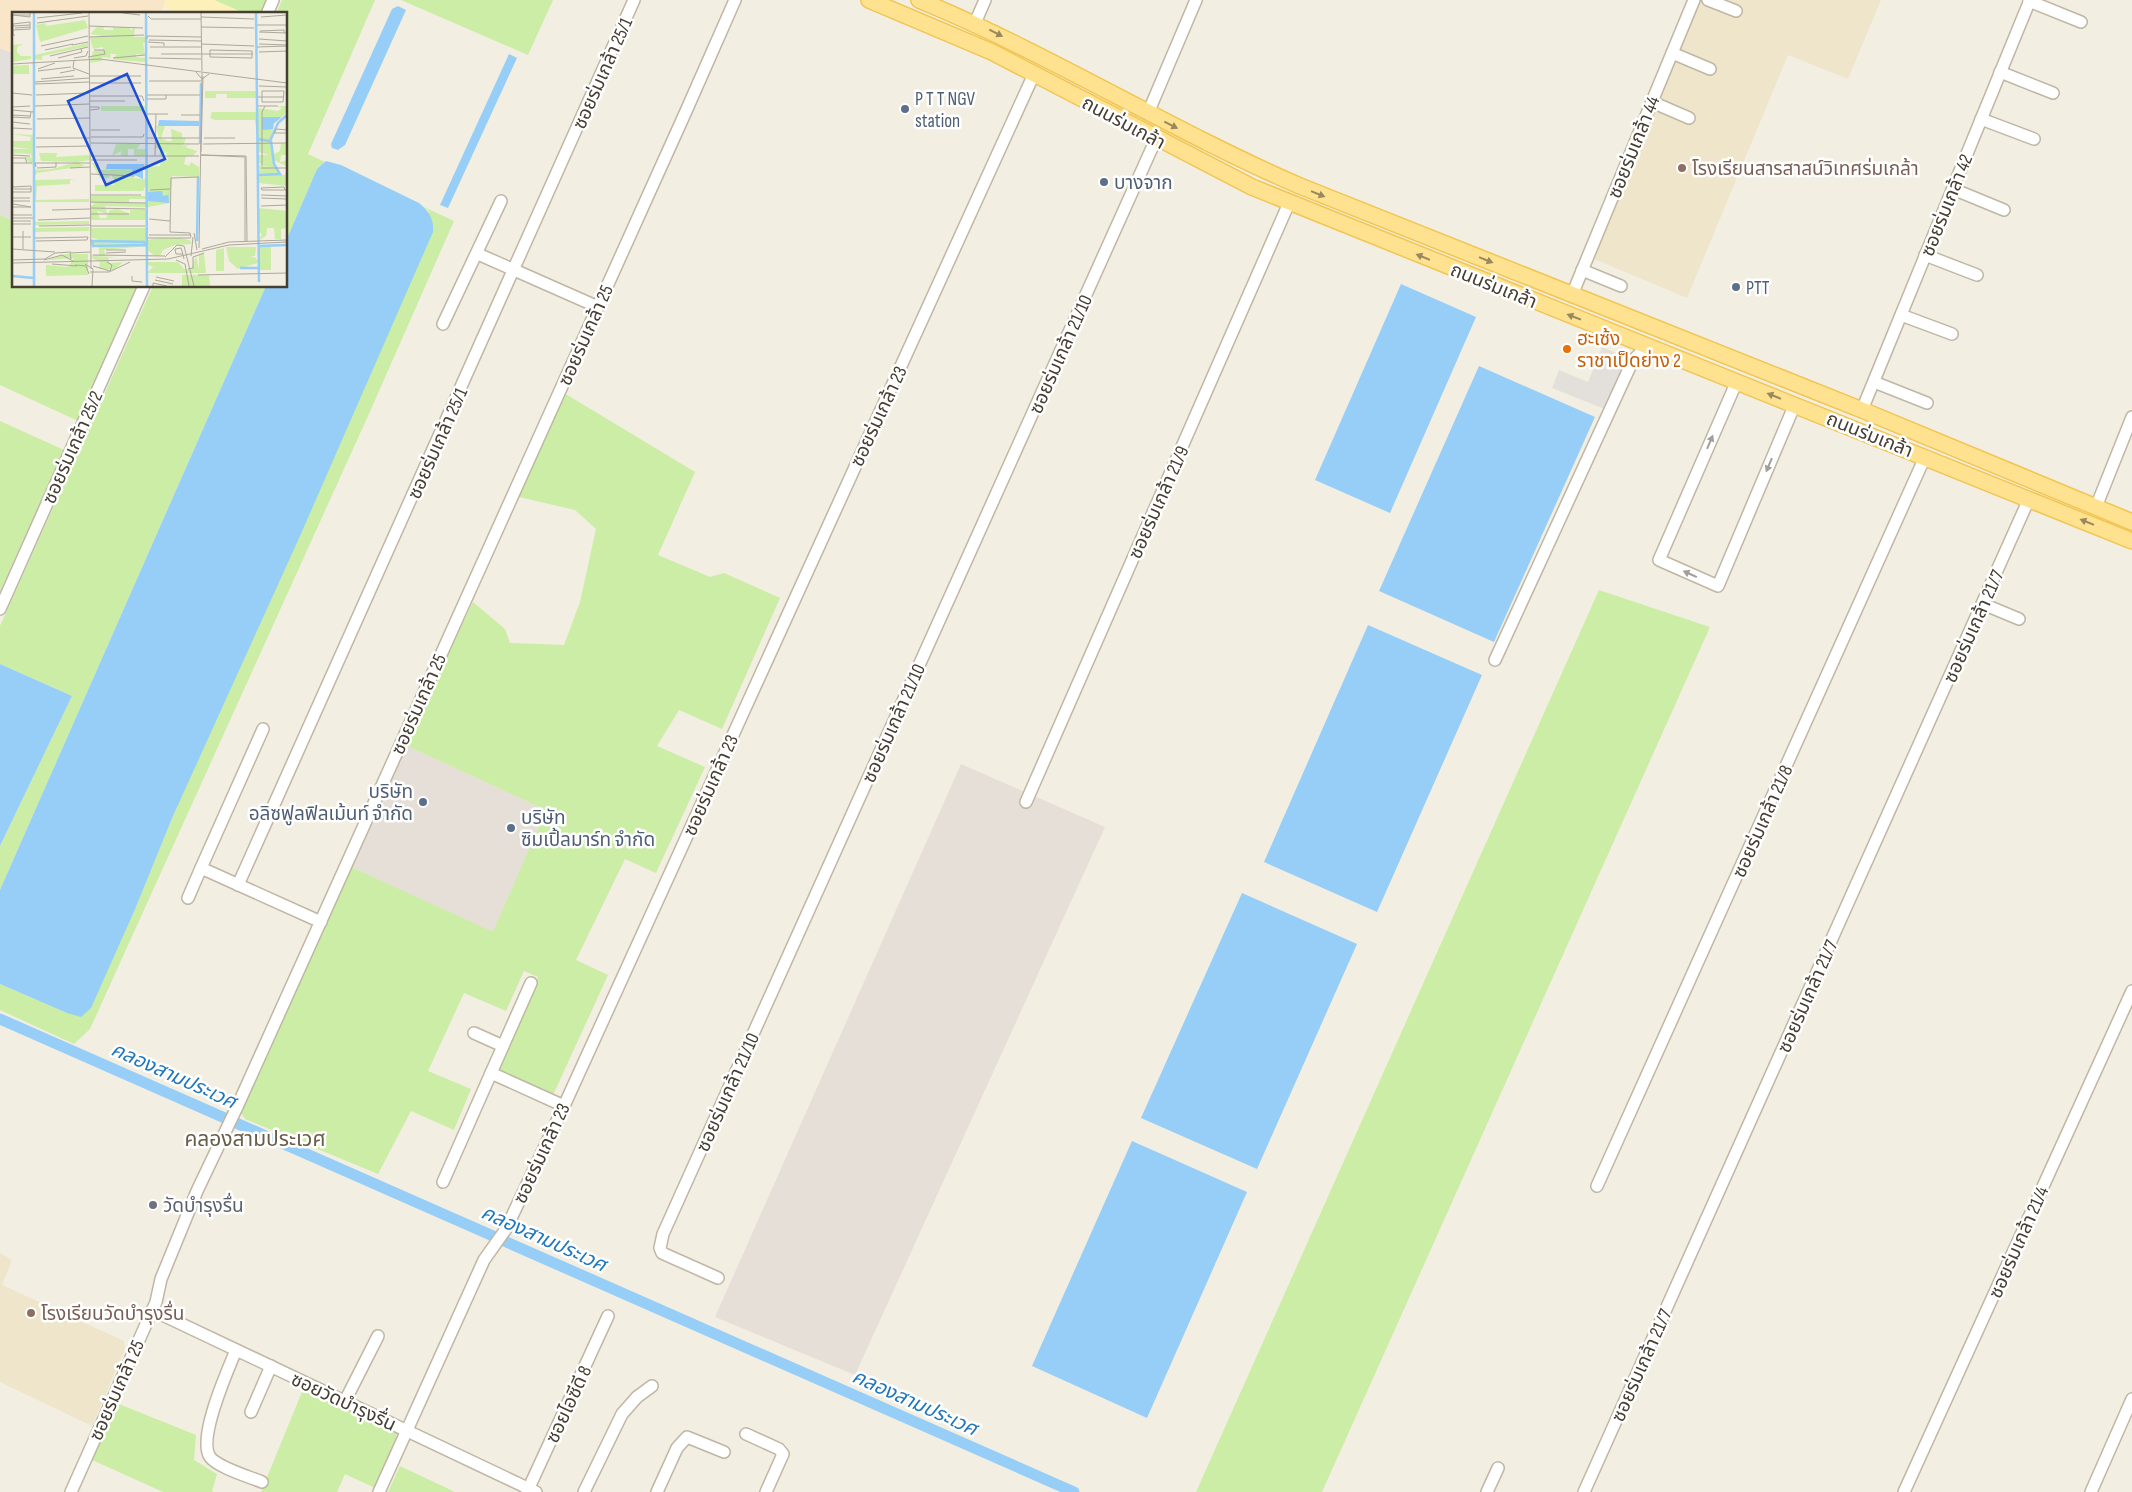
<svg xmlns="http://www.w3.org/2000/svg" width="2132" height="1492" font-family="'Sofia Sans Condensed','Noto Sans Thai',sans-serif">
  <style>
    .commercial { fill: #f9e6c9 }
    .industrial { fill: #e5dfd7 }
    .education { fill: #eee5ca }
    .green { fill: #cbeda5 }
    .sand { fill: #fdf0b8 }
    .parking { fill: #e3e0db }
    .water { fill: #96cef8 }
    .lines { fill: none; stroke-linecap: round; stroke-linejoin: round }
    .canal { stroke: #96cef8; stroke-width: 11 }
    .minor-casing { stroke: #bfb7a4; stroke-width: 14 }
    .major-casing { stroke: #f1c552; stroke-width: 18 }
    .minor { stroke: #fff; stroke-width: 11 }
    .major { stroke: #ffe28f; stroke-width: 15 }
    .oneway { fill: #99885c }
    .oneway2 { fill: #a29e98 }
    .service-dot { fill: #5c6f8a; stroke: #fff; stroke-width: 2 }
    .education-dot { fill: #8d6e63; stroke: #fff; stroke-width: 2 }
    .food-dot { fill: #e8710a; stroke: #fff; stroke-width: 2 }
    .worship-dot { fill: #6b7280; stroke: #fff; stroke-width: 2 }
    .labels { text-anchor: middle; stroke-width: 5; stroke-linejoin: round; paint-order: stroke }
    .street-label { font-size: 19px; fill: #453e32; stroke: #fff }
    .service-label { font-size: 19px; fill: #4e5e75; stroke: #fff; text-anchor: start }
    .education-label { font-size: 19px; fill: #785e54; stroke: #fff; text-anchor: start }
    .food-label { font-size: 19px; fill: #c56008; stroke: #fff; text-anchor: start }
    .worship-label { font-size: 19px; fill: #5b616d; stroke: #fff; text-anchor: start }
    .water-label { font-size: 20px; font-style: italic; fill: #1f77bd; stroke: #fff }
    .quarter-label { font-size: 21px; fill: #695d48; stroke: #fff }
    .inset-river { fill: none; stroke: #96cef8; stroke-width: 2.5 }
    .inset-road { fill: none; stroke: #ada89c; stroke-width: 1 }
    .view { fill: #1d4ed8; fill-opacity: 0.15; stroke: #1d4ed8; stroke-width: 2.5 }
    .inset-edge { fill: none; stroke: #453e32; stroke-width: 2.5 }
  </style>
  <rect width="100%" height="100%" fill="#f3eee2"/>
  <path class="commercial" d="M0 0H166L160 14H14V54L0 48Z"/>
  <g class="industrial">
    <path d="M405 745 546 810 493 933 349 866Z"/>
    <path d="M961 764 1105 827 855 1375 715 1317Z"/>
  </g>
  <g class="education">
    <path d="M1694 0H1881L1848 79 1788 55 1687 298 1587 256Z"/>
    <path d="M0 1253 12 1260 2 1285 124 1341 125 1349 92 1426 0 1382Z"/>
  </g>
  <g class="green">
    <path d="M214 0H268L262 14H246Z"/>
    <path d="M282 0H375L308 154 325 162 317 169 286 241V14H276Z"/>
    <path d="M401 0H553L528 55Z"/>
    <path d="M424 207 454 221 368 416 90 1029 74 1044 0 1010V984L67 1013 136 907 173 816 429 211Z"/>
    <path d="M0 215 14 221V286H139L78 421 0 385Z"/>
    <path d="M153 286H266L0 890V846L72 696 0 664V626Z"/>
    <path d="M564 393 695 472 658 555 710 577 724 573 780 598 722 729 679 710 657 746 705 767 656 873 625 859 576 960 608 975 549 1104 494 1080 538 977 524 971 506 1011 464 993 428 1071 471 1089 454 1130 411 1111 378 1174 245 1119 240 1111 349 866 493 932 546 810 405 745 473 602 505 629 510 643 564 645 580 602 596 529 575 510 519 497Z"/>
    <path d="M0 421 64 450 0 591Z"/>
    <path d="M1599 590 1710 627 1322 1492H1196Z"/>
    <path d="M304 1387 389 1426 397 1432 395 1443 375 1488 345 1474 337 1492H261Z"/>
    <path d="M114 1402 196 1435 194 1460 217 1474 212 1491 214 1492H163L90 1459Z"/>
    <path d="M400 1466 455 1492H388Z"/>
  </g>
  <path class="sand" d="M166 0H214L246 14H177L163 6Z"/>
  <g class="parking">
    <path d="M0 48 14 54V221L0 215Z"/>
    <path d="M1602 347 1633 360 1612 412 1552 388 1559 370 1588 382Z"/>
  </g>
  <g class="water">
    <path d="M398 6 406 10 345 145 338 150 332 148 331 144 392 9Z"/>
    <path d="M509 54 517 58 448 208 440 205Z"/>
    <path d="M326 161 341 165 419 203C429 211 434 219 433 232L300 536 173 816 136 907 91 1008 81 1017 67 1013 0 984V890L266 286H286V241L317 169Z"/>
    <path d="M1401 284 1476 317 1390 513 1315 480Z"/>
    <path d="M1479 366 1595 417 1494 642 1379 591Z"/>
    <path d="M1368 625 1482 675 1377 912 1264 862Z"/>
    <path d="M0 664 72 696 0 846Z"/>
    <path d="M1242 893 1357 944 1257 1169 1141 1118Z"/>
    <path d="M1132 1141 1247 1192 1147 1418 1032 1366Z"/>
  </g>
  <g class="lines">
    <path class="canal" d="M0 1019 1074 1492"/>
    <g class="minor-casing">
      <g id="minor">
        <path d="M1708 0 1736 11"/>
        <path d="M2029 1 2081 22"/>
        <path d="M267 14 273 0"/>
        <path d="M975 23 985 0"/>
        <path d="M1672 53 1710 69"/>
        <path d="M2000 72 2053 93"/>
        <path d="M1652 102 1689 118"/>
        <path d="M1148 113 1196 0"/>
        <path d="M1981 119 2034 139"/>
        <path d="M1953 189 2004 210"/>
        <path d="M478 254 598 307"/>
        <path d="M1925 255 1977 275"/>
        <path d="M1582 270 1621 286"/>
        <path d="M1572 295 1694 0"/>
        <path d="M1901 315 1952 334"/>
        <path d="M443 324 501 201"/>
        <path d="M1737 381 1659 560 1718 586 1795 404"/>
        <path d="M1874 382 1927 403"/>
        <path d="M1862 410 2030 0"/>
        <path d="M2096 507 2132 417"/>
        <path d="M1983 604 2019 619"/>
        <path d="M0 609 144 286"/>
        <path d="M1495 660 1633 360 1648 346"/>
        <path d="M263 729 201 868 321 922"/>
        <path d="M1026 802 1289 203"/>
        <path d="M238 885 634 0"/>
        <path d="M188 898 201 868"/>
        <path d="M503 1046 531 983"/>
        <path d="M491 1073 564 1106"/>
        <path d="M443 1182 503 1046 474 1033"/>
        <path d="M1597 1186 1925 457"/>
        <path d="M718 1278 662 1253 660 1248 663 1234 1156 139"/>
        <path d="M152 1310 536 1492"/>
        <path d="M236 1350C228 1370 197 1438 210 1457 217 1467 250 1477 262 1482"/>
        <path d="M345 1401 378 1336"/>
        <path d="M251 1412 271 1366"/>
        <path d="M746 1434 779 1449 783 1454 766 1492"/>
        <path d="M71 1492 156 1302 161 1279 197 1191 237 1107 687 109 735 0"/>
        <path d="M379 1492 484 1260 506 1229 564 1106 1034 74"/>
        <path d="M527 1492 608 1316"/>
        <path d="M584 1492 622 1414 637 1397 652 1386"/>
        <path d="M657 1492 677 1448 687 1437 724 1452"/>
        <path d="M1487 1492 1498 1468"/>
        <path d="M1584 1492 2029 499"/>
        <path d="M1904 1492 2132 991"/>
        <path d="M2091 1492 2132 1399"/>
      </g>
    </g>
    <g class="major-casing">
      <g id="major">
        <path d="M869 0 992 52 1252 187 2132 541"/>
        <path d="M919 0C1050 54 1170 130 1300 186L1862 410 2132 522"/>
      </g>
    </g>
    <use href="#minor" class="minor"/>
    <use href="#major" class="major"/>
  </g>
  <defs><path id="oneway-solid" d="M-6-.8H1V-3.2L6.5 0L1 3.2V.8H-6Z" transform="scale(1.25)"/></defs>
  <g class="oneway">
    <use href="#oneway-solid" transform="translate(996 33) rotate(27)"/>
    <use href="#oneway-solid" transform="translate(1171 125) rotate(27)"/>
    <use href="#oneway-solid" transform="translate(1318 194) rotate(22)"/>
    <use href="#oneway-solid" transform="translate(1423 257) rotate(-158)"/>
    <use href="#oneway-solid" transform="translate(1486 260) rotate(22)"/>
    <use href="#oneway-solid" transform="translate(1574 317) rotate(-159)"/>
    <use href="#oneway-solid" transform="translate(1774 396) rotate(-158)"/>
    <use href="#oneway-solid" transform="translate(2087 522) rotate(-158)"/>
  </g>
  <g class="oneway2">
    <use href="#oneway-solid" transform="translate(1710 442) rotate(-67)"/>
    <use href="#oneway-solid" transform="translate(1769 465) rotate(113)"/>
    <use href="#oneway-solid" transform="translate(1690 574) rotate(-156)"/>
  </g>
  <g class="service-dot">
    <circle cx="905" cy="109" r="5"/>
    <circle cx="1104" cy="182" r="5"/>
    <circle cx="1736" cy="287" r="5"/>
    <circle cx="423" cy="802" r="5"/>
    <circle cx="511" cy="828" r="5"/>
  </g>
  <g class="education-dot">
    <circle cx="1682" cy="168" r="5"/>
    <circle cx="31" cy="1313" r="5"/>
  </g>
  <circle class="food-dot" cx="1567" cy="349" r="5"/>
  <circle class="worship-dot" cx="153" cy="1205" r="5"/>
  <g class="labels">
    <g class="street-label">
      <text transform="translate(602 73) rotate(-66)" y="7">ซอยร่มเกล้า 25/1</text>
      <text transform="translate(1124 122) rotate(28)" y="7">ถนนร่มเกล้า</text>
      <text transform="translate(1633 147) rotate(-68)" y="7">ซอยร่มเกล้า 44</text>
      <text transform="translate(1946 205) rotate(-68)" y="7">ซอยร่มเกล้า 42</text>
      <text transform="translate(1494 285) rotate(22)" y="7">ถนนร่มเกล้า</text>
      <text transform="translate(585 335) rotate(-66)" y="7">ซอยร่มเกล้า 25</text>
      <text transform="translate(1060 354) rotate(-66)" y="7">ซอยร่มเกล้า 21/10</text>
      <text transform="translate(878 416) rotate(-65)" y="7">ซอยร่มเกล้า 23</text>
      <text transform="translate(1870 434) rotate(22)" y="7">ถนนร่มเกล้า</text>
      <text transform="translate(437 443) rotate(-66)" y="7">ซอยร่มเกล้า 25/1</text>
      <text transform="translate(72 447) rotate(-66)" y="7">ซอยร่มเกล้า 25/2</text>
      <text transform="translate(1158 502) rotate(-66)" y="7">ซอยร่มเกล้า 21/9</text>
      <text transform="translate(1973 626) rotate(-66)" y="7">ซอยร่มเกล้า 21/7</text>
      <text transform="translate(418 704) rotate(-66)" y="7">ซอยร่มเกล้า 25</text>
      <text transform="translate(893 723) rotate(-66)" y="7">ซอยร่มเกล้า 21/10</text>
      <text transform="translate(710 785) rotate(-66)" y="7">ซอยร่มเกล้า 23</text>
      <text transform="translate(1762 821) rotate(-66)" y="7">ซอยร่มเกล้า 21/8</text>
      <text transform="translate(1807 996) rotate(-66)" y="7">ซอยร่มเกล้า 21/7</text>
      <text transform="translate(727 1092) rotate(-66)" y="7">ซอยร่มเกล้า 21/10</text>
      <text transform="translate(541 1153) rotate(-65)" y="7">ซอยร่มเกล้า 23</text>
      <text transform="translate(2018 1242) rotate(-66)" y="7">ซอยร่มเกล้า 21/4</text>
      <text transform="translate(1641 1365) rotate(-66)" y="7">ซอยร่มเกล้า 21/7</text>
      <text transform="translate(116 1390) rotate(-66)" y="7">ซอยร่มเกล้า 25</text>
      <text transform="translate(344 1401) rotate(25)" y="7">ซอยวัดบำรุงรื่น</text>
      <text transform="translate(568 1404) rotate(-65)" y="7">ซอยไอซีดี 8</text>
    </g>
    <g class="service-label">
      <text x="915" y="105">P T T NGV<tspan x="915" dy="22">station</tspan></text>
      <text x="1114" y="189">บางจาก</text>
      <text x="1746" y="294">PTT</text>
      <text x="413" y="798" text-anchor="end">บริษัท<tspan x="413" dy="22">อลิซฟูลฟิลเม้นท์ จำกัด</tspan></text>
      <text x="521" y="824">บริษัท<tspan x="521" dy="22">ซิมเปิ้ลมาร์ท จำกัด</tspan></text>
    </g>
    <g class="education-label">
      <text x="1692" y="175">โรงเรียนสารสาสน์วิเทศร่มเกล้า</text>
      <text x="41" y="1320">โรงเรียนวัดบำรุงรื่น</text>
    </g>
    <g class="food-label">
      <text x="1577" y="345">ฮะเซ้ง<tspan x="1577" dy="22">ราชาเป็ดย่าง 2</tspan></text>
    </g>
    <g class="worship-label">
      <text x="163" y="1212">วัดบำรุงรื่น</text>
    </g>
    <g class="water-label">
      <text transform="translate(174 1075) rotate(24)" y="7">คลองสามประเวศ</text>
      <text transform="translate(544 1238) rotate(24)" y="7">คลองสามประเวศ</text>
      <text transform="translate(915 1402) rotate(24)" y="7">คลองสามประเวศ</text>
    </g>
    <g class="quarter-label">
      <text x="255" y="1146">คลองสามประเวศ</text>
    </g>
  </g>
  <g transform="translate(12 12)">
    <rect width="275" height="275" fill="#f3eee2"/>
    <path d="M73 8 76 16 28 30 24 13 33 11 34 14ZM85 15H91L92 18H101V15H116L119 18 123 15 122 25H133L134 30 131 31 133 43 124 42V45L134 46 133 50 106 48 101 47 105 42H98L99 46 90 45V49L78 51 81 39 91 38V35L81 37 78 25H97L78 22ZM76 31V34L30 44V48L23 47V43ZM11 32 5 35V40L9 44H19V47L0 50V33ZM17 53V62H0V54ZM193 79H244V86H215V82H204V86H193ZM89 94H134V99H89ZM266 94H275V100L262 112 259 128H253L260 131 261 144V139L262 142 268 139 269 131 275 132V143H269L268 150 275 148V154L261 148 267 163H273L275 156V174L247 171 246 153 256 155 246 151V143H257L246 140V96L266 99 270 96ZM200 100H244L245 125 243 108H203L198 106ZM144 114H153L149 126 155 129H160L159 117 170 121V126H174L171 134 178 132 173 135 185 139 181 144H174L172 152 177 154 179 150 187 155V165L160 164 158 191 136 195 135 155 148 154 149 149 156 148 154 140 147 144 149 137 143 136 147 126ZM0 122 21 123 22 153 13 147V144L20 146 19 142 0 141V137H18L0 135V129H18L19 125ZM104 132H128L125 137H134V144H122V137H116V144H109V139L100 144ZM27 141H45L44 145 77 143 78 148 66 150 73 154 25 161 22 166V155L24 158 40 157 64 150 29 149ZM80 151H87V158L133 156 132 152 95 151 134 152V158H120V162L122 166 134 167V173L131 179H83V173H102V167L98 162 97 166H91L90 162 88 166ZM63 167 58 168V172L25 174 24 188 77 187V190H23L22 168ZM79 184H134V187H117V191H134V195L93 194 95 202 85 199 88 206H94L98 198 106 197 118 202V198H134V208H79V194L83 191 79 190ZM247 196 275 199V216L269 217V227H263L262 216H255L254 224 247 228 250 222 247 220ZM77 209V212L23 213V210ZM77 215V219L23 220V216ZM79 216H134V234L92 238 94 244H81L103 245 96 246 98 251 111 250 102 258 87 257 88 250 80 246V243H87V235L80 234V229L87 227 80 226ZM145 226H170L179 229V232L163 233 151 238 148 244 142 243 136 239V228ZM247 234H259V258H247ZM214 235H244L243 244H238L244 246 246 251 226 257 217 249ZM212 236V259H204V238ZM192 241 194 261H135L141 255 151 258 136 253V250H166L172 257 179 258 184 244 187 257V243ZM54 242H76V263L34 264V253L56 255 62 246 35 248ZM170 263H197L198 274H170Z" fill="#cbeda5"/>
    <path d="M250 105H268L269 106 262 111 261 117 250 118ZM147 108 187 109V114H146ZM95 152H132V157L126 158 131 159V167L120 162V157H87H94ZM156 178 157 191 136 189V180L150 179 151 184 156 183Z" fill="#96cef8"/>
    <path class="inset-river" d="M22 1V274M134 1 135 274M244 1 247 270M245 127 258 129 266 111 275 103M188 132 189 71M246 163 268 162 262 152 259 129M80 229 132 230 133 233 81 234ZM185 229 186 165M247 234 275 233M228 256H246M0 264 22 266"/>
    <path class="inset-road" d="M77 1 79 257M111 1 128 3M189 1 190 59M0 3H18M1 3 18 5V1M136 4 139 7H189M189 5 242 7M249 5 275 3M25 6 70 1M25 11 76 4M245 13H275M1 14 18 13M77 14 131 16M189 15 242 16M3 16 18 15M1 18 18 17V10L1 12V23H3M248 19 272 18V21M247 20 275 21M77 25 132 23M135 27V24L189 25M247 27 275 29M137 28 189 29M136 30 152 31V34M189 32 242 34M247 32 275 33M60 33 76 30M29 34 76 24M138 35H189M245 35 275 34M33 38 61 32M198 38 240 39V46L198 45ZM247 40 275 39M149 42H189M190 42H241M38 44 76 35M76 45 93 42 92 38H82M46 46 70 40 69 37M62 46 74 44 76 39M101 46 133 43M137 46 189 47M62 48 61 56 77 62M0 52 88 47 275 71M26 57 43 51M26 59 59 55M184 60 190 67 197 62M48 61 63 58M78 64H129M29 67 62 64M137 69H189M23 70 77 66M78 71H129M23 72 77 70M247 74 275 75M250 79H272L271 90H250ZM0 81 20 83M24 83 77 81M135 83H188M78 84H130L132 89M246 85H272M135 87H154V83M78 89H113M23 94 77 92M246 94H266M0 95 18 94M78 95H87V97L78 98M0 98 22 100M135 102H156M0 103 18 104M169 103H188M0 105 18 106 19 100M25 107 78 106M0 110 18 112M0 116 20 117M79 118H108M275 118 264 117 262 121H275M79 125H131L132 122M24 126H78M135 126H188M192 126H223M79 131 187 132M191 132 275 131M24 135 78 134M189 140 191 64M0 143 18 144M79 144H187M143 144 144 102M0 146H13L15 151M79 148H125M0 151H20M250 154V100L253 94M24 155 23 151H78M25 156 44 155V150M58 156 78 155M249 156H275M79 162 123 164M0 175 19 174V180H0M2 177H19M138 178 158 177M273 178 272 175 249 176 250 178H275M79 183H129M249 183 275 184M0 186H18M249 186 275 187M0 189H18M78 190 134 191M249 194 275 193M0 195H19L1 192M78 196 133 197M40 198 78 197M78 202H117M0 203H20M0 206H21M137 207 158 209M26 208 78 206M0 209H19M0 212H19M27 214 78 213M79 214H133M11 219V237M182 221 185 238M137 223H179M0 225H19M179 225 178 221 158 220 159 166 187 165M23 226 76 225M136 226H179M24 229 75 228 76 225M233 229V145L189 143 234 144 235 229M187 236 190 61M0 237 43 240M190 237 217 230 275 228M94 238H114M94 241 114 240M171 242H164L163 237 169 236 170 239 172 247M81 243 153 244M179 244 181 225M153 245 165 233 172 234 182 274M59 247 58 241 78 240M0 248 33 247 43 241 59 240M32 248 50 243 61 249M164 248 173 252 177 274M0 251 156 247 217 233 275 230M40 252 65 254M73 252 81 257 80 274M63 253 74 254 77 262M81 254 98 259 100 253 95 250M176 257 181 256V245L192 241M78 260H97L118 250M186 263 275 261M120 264V269L130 270M144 265 162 269M143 268 161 272M141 274V271L155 274"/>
    <path class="view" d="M115 62 153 147 94 173 56 89Z"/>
    <rect width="275" height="275" class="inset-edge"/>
  </g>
</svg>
